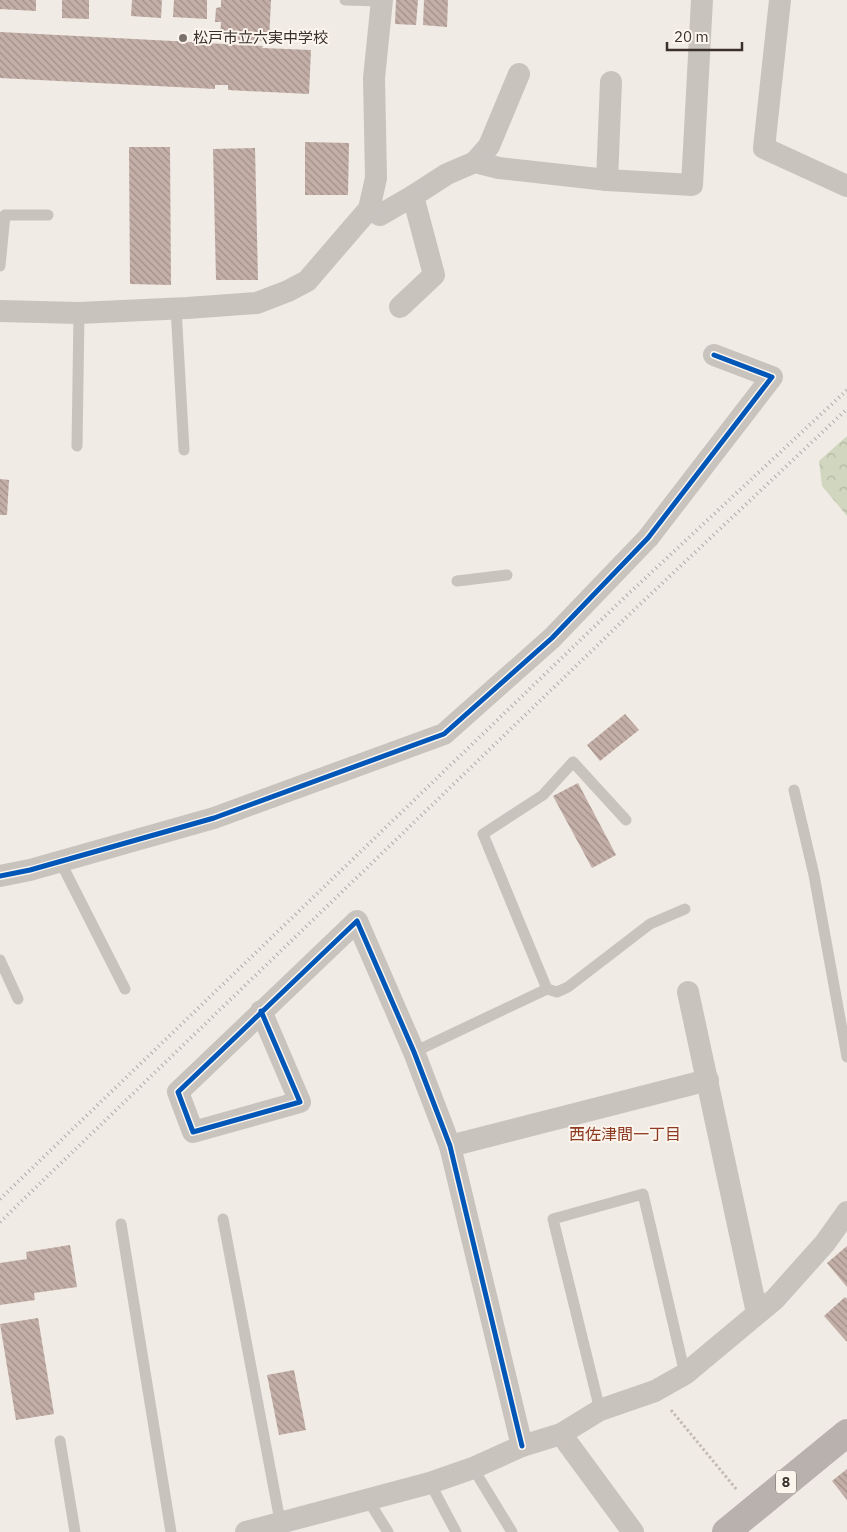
<svg xmlns="http://www.w3.org/2000/svg" width="847" height="1532" font-family="'IBM Plex Sans','Noto Sans JP',sans-serif">
  <style>
    .forest { fill: url(#forest-crowns) }
    .building { fill: url(#building-back-hatch) }
    .lines { fill: none; stroke-linecap: round; stroke-linejoin: round }
    .path { stroke: #c2bbb6; stroke-width: 3; stroke-dasharray: 2.5 2.5; stroke-linecap: butt }
    .service { stroke: #c9c3be; stroke-width: 11 }
    .minor { stroke: #c9c3be; stroke-width: 22 }
    .primary { stroke: #b8b1ad; stroke-width: 28 }
    .rail { stroke: #b1aca8; stroke-width: 4; stroke-dasharray: 1 4; stroke-linecap: butt }
    .cycleway-casing { stroke: #fbf5ee; stroke-width: 8 }
    .cycleway { stroke: #0057b8; stroke-width: 5 }
    .poi-dot { fill: #7a716c; stroke: #fbf5ee; stroke-width: 2 }
    .labels { text-anchor: middle; stroke-width: 4; stroke-linejoin: round; paint-order: stroke }
    .shield { fill: #fbf5ee; stroke: #756b66; stroke-width: 1 }
    .shield-label { font-size: 14px; font-weight: bold; fill: #3b302b }
    .poi-label { font-size: 15px; fill: #3b302b; stroke: #fbf5ee; text-anchor: start }
    .neighbourhood-label { font-size: 16px; fill: #8c3b22; stroke: #fbf5ee }
  </style>
  <defs>
    <pattern id="forest-crowns" width="20" height="18" patternUnits="userSpaceOnUse" patternTransform="scale(1.25)"><rect width="20" height="18" fill="#d1d6bf"/><path d="M2 6a3 3 0 1 1 6 0M12 15a3 3 0 1 1 6 0" fill="none" stroke="#b4b8a4"/></pattern>
    <pattern id="building-back-hatch" width="6" height="6" patternUnits="userSpaceOnUse" patternTransform="scale(1.25)"><rect width="6" height="6" fill="#c3afa7"/><path d="M-1 5l2 2M0 0l6 6M5-1l2 2" fill="none" stroke="#a08f88"/></pattern>
  </defs>
  <rect width="100%" height="100%" fill="#f0ebe5"/>
  <path class="forest" d="M847 436V516L822 486 819 461Z"/>
  <g class="building">
    <path d="M0 0H36V11L0 9Z"/>
    <path d="M62 0H89V19L62 18Z"/>
    <path d="M132 0H162L161 18 131 16Z"/>
    <path d="M174 0H207V19L173 17Z"/>
    <path d="M221 0H271L269 41 220 39 221 22H215L216 8 221 7Z"/>
    <path d="M396 0H418L416 25 395 24Z"/>
    <path d="M424 0H448L447 27 423 25Z"/>
    <path d="M0 32 192 42 193 38H206V43L263 46 262 48 311 50 309 94 228 90V85H215V89L0 78Z"/>
    <path d="M305 142 349 143 348 195H305Z"/>
    <path d="M129 147H170L171 285 130 284Z"/>
    <path d="M255 148 258 280H216L213 149Z"/>
    <path d="M0 479 9 480 7 515H0Z"/>
    <path d="M625 714 639 730 600 761 587 745Z"/>
    <path d="M578 783 616 855 592 868 553 796Z"/>
    <path d="M70 1245 77 1287 34 1293 35 1300 0 1305V1263L27 1259 26 1252Z"/>
    <path d="M847 1246V1287L827 1263Z"/>
    <path d="M845 1297 847 1299V1342L824 1316Z"/>
    <path d="M38 1318 54 1414 16 1420 0 1324Z"/>
    <path d="M294 1370 306 1430 279 1435 267 1375Z"/>
    <path d="M847 1469V1500L832 1481Z"/>
  </g>
  <g class="lines">
    <path class="path" d="M671 1410 737 1490"/>
    <g class="service">
      <path d="M345 0 382 1"/>
      <path d="M0 266 5 215H48"/>
      <path d="M176 308 184 450"/>
      <path d="M77 446 79 313"/>
      <path d="M457 581 507 575"/>
      <path d="M794 790 814 875 847 1057"/>
      <path d="M60 861 125 989"/>
      <path d="M0 960 18 999"/>
      <path d="M547 989 557 992 568 987 650 924 685 909"/>
      <path d="M414 1052 547 989 483 834 543 795 573 762 626 820"/>
      <path d="M223 1219 281 1526"/>
      <path d="M121 1224 171 1532"/>
      <path d="M600 1410 553 1219 643 1194 685 1374"/>
      <path d="M60 1441 75 1532"/>
      <path d="M473 1468 512 1532"/>
      <path d="M430 1483 456 1532"/>
      <path d="M368 1500 388 1532"/>
    </g>
    <g class="minor">
      <path d="M780 0 764 148 847 186"/>
      <path d="M475 162 489 146 519 74"/>
      <path d="M607 180 611 82"/>
      <path d="M369 209 380 215 413 196 447 174 475 162 499 168 607 180 692 185 702 0"/>
      <path d="M400 307 434 275 413 196"/>
      <path d="M0 311 79 313 187 308 257 303 288 291 307 281 369 209 376 178 374 78 382 0"/>
      <path d="M0 876 30 870 214 818 444 734 552 638 648 538 772 377 714 355"/>
      <path d="M688 992 757 1313"/>
      <path d="M261 1011 300 1102 193 1132 178 1092 357 921 414 1052 450 1146 522 1446"/>
      <path d="M450 1146 708 1080"/>
      <path d="M561 1434 633 1532"/>
      <path d="M246 1532 430 1483 473 1468 522 1446 561 1434 600 1410 655 1391 685 1374 775 1299 825 1243 847 1212"/>
    </g>
    <path class="primary" d="M726 1532 847 1433"/>
    <g class="rail">
      <path d="M0 1199 624 598 847 390"/>
      <path d="M0 1222 635 609 847 409"/>
    </g>
    <g class="cycleway-casing">
      <g id="cycleway">
        <path d="M0 876 30 870 214 818 444 734 552 638 648 538 772 377 714 355"/>
        <path d="M261 1011 300 1102 193 1132 178 1092 357 921 414 1052 450 1146 522 1446"/>
      </g>
    </g>
    <use href="#cycleway" class="cycleway"/>
  </g>
  <circle class="poi-dot" cx="183" cy="38" r="5"/>
  <g class="labels">
    <rect class="shield" x="776" y="1470.5" width="20" height="23" rx="4"/>
    <g class="shield-label">
      <text x="786" y="1487">8</text>
    </g>
    <g class="poi-label">
      <text x="193" y="43">松戸市立六実中学校</text>
    </g>
    <g class="neighbourhood-label">
      <text x="625" y="1140">西佐津間一丁目</text>
    </g>
  </g>
  <path d="M667 42v8h75v-8" fill="none" stroke="#3b302b" stroke-width="2.5"/>
  <text x="674" y="42" font-size="15" fill="#3b302b" stroke="#fbf5ee" stroke-width="4" paint-order="stroke">20 m</text>
</svg>
